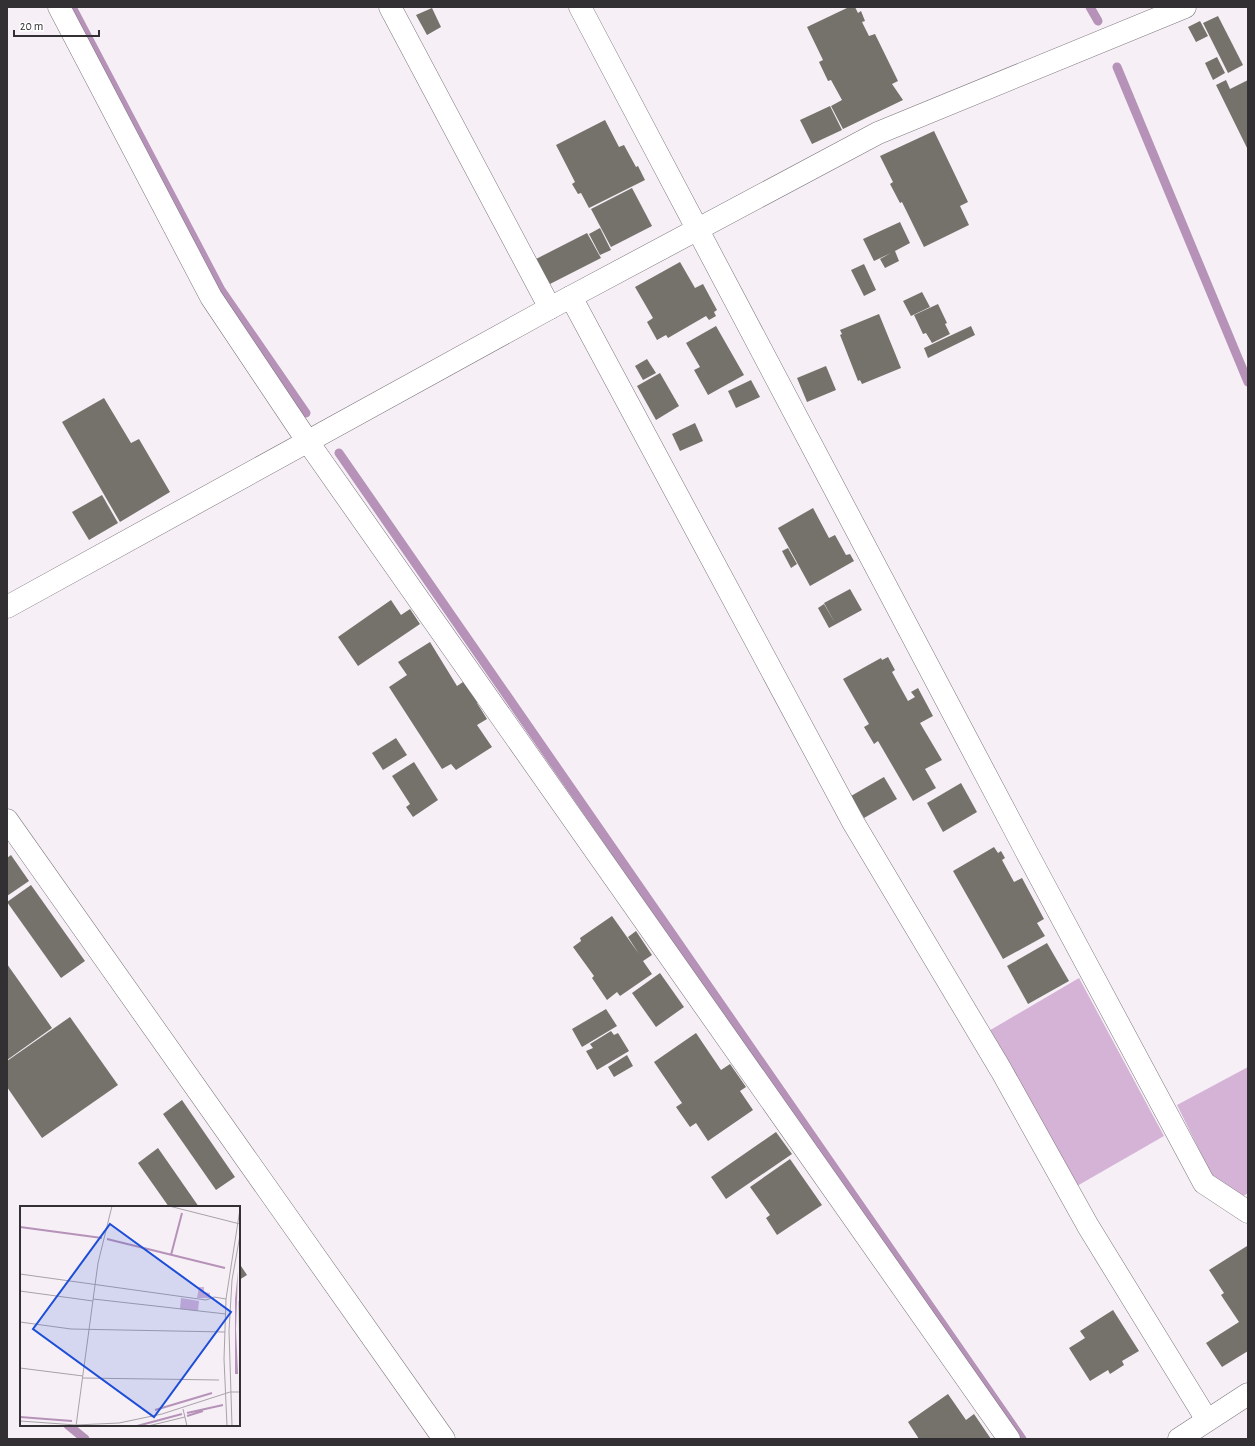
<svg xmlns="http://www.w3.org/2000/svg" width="1255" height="1446" font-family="'Alegreya Sans',sans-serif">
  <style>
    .green { fill: #d5b3d7 }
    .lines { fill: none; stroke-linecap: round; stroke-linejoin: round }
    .stream { stroke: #b692b8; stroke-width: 9 }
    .building { fill: #75726b }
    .minor-casing { stroke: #7d777d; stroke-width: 23 }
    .major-casing { stroke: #7d777d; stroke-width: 23 }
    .minor { stroke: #fff; stroke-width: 22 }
    .major { stroke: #fff; stroke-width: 22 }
    .inset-river { fill: none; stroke: #b692b8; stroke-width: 2 }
    .inset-road { fill: none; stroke: #a8a3a8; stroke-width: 1 }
    .view { fill: #1d4ed8; fill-opacity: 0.15; stroke: #1d4ed8; stroke-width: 2 }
    .inset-edge { fill: none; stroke: #323032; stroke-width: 2 }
  </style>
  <rect width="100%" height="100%" fill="#f6eff6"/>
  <g class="green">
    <path d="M1079 978 1164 1136 1077 1186 987 1032Z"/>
    <path d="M1248 1067V1193L1242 1197 1214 1180 1177 1105Z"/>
  </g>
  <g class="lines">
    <g class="stream">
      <path d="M72 7 221 290 306 413"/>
      <path d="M1090 7 1098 21"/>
      <path d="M1117 67 1248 382"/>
      <path d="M339 453 1022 1439"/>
      <path d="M68 1425 85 1439"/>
    </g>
  </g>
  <g class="building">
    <path d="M849 7H855L858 13 861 11 865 21 862 22 869 36 875 34 898 81 892 84 903 100 843 129 831 106 842 100 831 80 828 81 819 62 823 60 807 27Z"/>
    <path d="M432 8 441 27 427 35 416 15Z"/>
    <path d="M1218 16 1243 65 1228 73 1203 23Z"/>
    <path d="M1200 21 1208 36 1196 42 1188 27Z"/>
    <path d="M1217 57 1225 73 1213 80 1205 63Z"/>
    <path d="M1226 80 1230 89 1248 80V150L1216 85Z"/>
    <path d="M830 106 842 130 812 144 800 120Z"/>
    <path d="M605 120 619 147 624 145 636 167 638 166 645 180 589 208 581 193 578 194 572 184 575 182 556 145Z"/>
    <path d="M934 131 968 202 960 206 969 225 924 247 902 202 900 203 890 184 893 182 880 156Z"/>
    <path d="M632 188 652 226 611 247 591 209Z"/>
    <path d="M900 222 910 243 895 251 899 261 885 268 880 259 891 253 874 261 863 239Z"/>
    <path d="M600 228 611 250 600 255 589 234Z"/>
    <path d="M587 233 601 258 550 284 536 259Z"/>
    <path d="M680 262 695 288 703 284 717 310 714 312 716 316 709 320 706 316 668 338 666 335 657 340 647 322 653 318 635 287Z"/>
    <path d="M864 264 876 290 864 296 851 270Z"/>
    <path d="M922 292 930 307 911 316 903 301Z"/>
    <path d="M938 304 947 323 945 324 950 334 932 343 926 333 923 334 914 315Z"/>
    <path d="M879 314 901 368 862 384 860 380 858 381 840 335 842 334 840 330Z"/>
    <path d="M716 326 744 375 708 395 694 370 700 367 686 343Z"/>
    <path d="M971 326 975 335 928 358 924 348Z"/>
    <path d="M647 359 656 373 643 380 635 366Z"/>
    <path d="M826 366 836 390 807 402 797 378Z"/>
    <path d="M660 373 679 406 656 420 637 386Z"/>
    <path d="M751 380 760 397 736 408 728 391Z"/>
    <path d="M104 398 131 443 139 439 170 492 120 522 62 422Z"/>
    <path d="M695 423 703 441 680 451 672 434Z"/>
    <path d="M102 495 118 523 89 540 72 512Z"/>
    <path d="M813 508 829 538 835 535 846 555 850 554 854 561 810 586 778 528Z"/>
    <path d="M788 548 797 564 791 568 782 551Z"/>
    <path d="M850 589 862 610 829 628 818 608 824 604 835 623 824 603Z"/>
    <path d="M391 600 401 615 410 609 420 624 358 666 338 637Z"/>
    <path d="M430 642 457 686 466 680 479 702 477 703 487 719 477 725 492 747 456 770 451 764 442 769 389 687 407 675 398 662Z"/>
    <path d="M888 657 895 670 892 672 908 701 915 697 911 692 918 688 933 716 920 723 942 760 925 769 936 788 913 801 878 741 874 744 864 727 869 724 843 679 881 658 882 660Z"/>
    <path d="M396 738 407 755 383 770 372 753Z"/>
    <path d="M414 762 438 800 413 817 406 807 410 804 392 776Z"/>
    <path d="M884 777 897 799 864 818 851 796Z"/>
    <path d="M961 783 977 812 943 832 927 803Z"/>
    <path d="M994 847 998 853 1001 851 1005 858 1002 860 1014 882 1022 878 1044 919 1037 923 1045 936 1003 959 953 871Z"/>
    <path d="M11 855 29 881 7 896V858Z"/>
    <path d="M31 885 85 961 61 978 7 902Z"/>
    <path d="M612 916 639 954 628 937 636 931 652 955 643 961 652 974 620 996 617 992 607 1000 592 978 594 976 573 947 581 941 580 938Z"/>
    <path d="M1047 943 1069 981 1028 1004 1007 966Z"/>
    <path d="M7 964 52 1028 7 1060Z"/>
    <path d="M660 973 684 1007 656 1027 632 993Z"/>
    <path d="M606 1009 617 1026 582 1047 572 1029Z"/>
    <path d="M70 1017 118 1085 42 1138 7 1087V1061Z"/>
    <path d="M611 1031 614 1035 618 1033 629 1051 597 1070 586 1051 593 1048 590 1044Z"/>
    <path d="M696 1033 721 1070 730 1064 746 1087 740 1091 753 1110 708 1141 696 1123 690 1127 676 1107 682 1103 654 1062Z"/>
    <path d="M627 1055 633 1066 614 1077 608 1067Z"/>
    <path d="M182 1100 235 1177 216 1190 163 1114Z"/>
    <path d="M776 1132 792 1154 726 1199 711 1177Z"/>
    <path d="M158 1148 199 1207H169L138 1163Z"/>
    <path d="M790 1159 822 1205 777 1235 766 1218 770 1215 750 1187Z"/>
    <path d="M1247 1246 1248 1351 1222 1367 1206 1343 1239 1322 1221 1295 1224 1293 1209 1270Z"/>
    <path d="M239 1263 247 1275 239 1280Z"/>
    <path d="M1113 1310 1139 1351 1122 1361 1124 1365 1110 1374 1108 1370 1090 1381 1069 1348 1085 1338 1080 1331Z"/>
    <path d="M948 1394 966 1420 974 1414 991 1439H919L908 1422Z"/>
  </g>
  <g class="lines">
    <g class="minor-casing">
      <g id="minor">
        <path d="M59 7 211 297 308 442 1009 1439"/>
        <path d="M390 7 550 308"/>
        <path d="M580 7 1026 851 1204 1183 1248 1212"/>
        <path d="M571 297 853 822 1001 1070 1088 1226 1207 1420"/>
        <path d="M7 607 550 308 878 133 1185 7"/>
        <path d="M7 820 444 1439"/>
      </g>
    </g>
    <g class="major-casing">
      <path id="major" d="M1179 1439 1248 1394"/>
    </g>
    <use href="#minor" class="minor"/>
    <use href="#major" class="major"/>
  </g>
  <g transform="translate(20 1206)">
    <rect width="220" height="220" fill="#f6eff6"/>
    <path d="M179 81H184V86L190 87 189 92H177ZM161 92 179 95 178 105 160 103Z" fill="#d5b3d7"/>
    <path d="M218 65 216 123 218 168H215V93Z" fill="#b692b8"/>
    <path class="inset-river" d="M0 21 82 32M87 33 205 62M151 49 162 7M135 204 192 187M167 207 203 199M167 210 183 205M0 211 52 215M117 220 162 208"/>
    <path class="inset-road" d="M149 0 220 18M0 68 186 94 194 91 206 93M0 85 73 95M73 93 206 108M219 95 220 161M0 116 51 123 205 126M0 162 63 170M63 172 199 174M163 203 167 220M0 215 56 219 99 217 142 208 210 186H220M56 220 78 57 92 0M128 220 165 211M207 220 204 153 206 93 220 3M212 220 209 125 212 74 220 29"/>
    <path class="view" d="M90 18 211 106 134 211 13 123Z"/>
    <rect width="220" height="220" class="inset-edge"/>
  </g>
  <rect width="1255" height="1446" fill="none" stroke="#323032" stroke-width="16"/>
  <path d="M14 30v6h85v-6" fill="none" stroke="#323032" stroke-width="2"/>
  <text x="20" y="30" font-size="12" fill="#323032" stroke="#ffffff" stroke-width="3" paint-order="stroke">20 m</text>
</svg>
